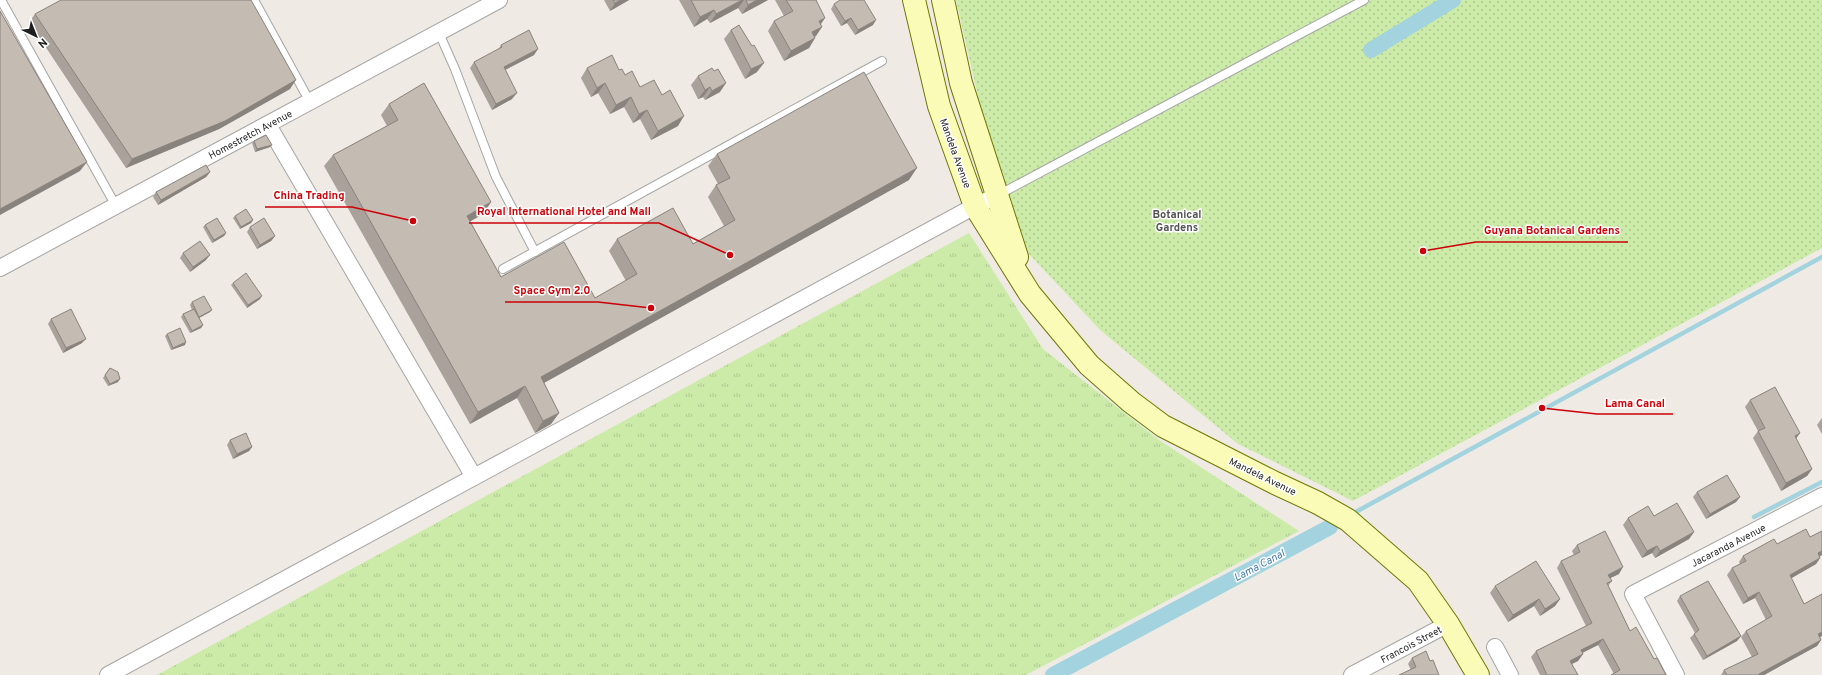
<svg xmlns="http://www.w3.org/2000/svg" width="1822" height="675" font-family="Overpass,sans-serif">
  <style>
    .grass { fill: url(#grass-tufts) }
    .garden { fill: url(#garden-dots) }
    .lines { fill: none; stroke-linecap: round; stroke-linejoin: round }
    .stream { stroke: #a3d3de; stroke-width: 4.5 }
    .canal { stroke: #a3d3de; stroke-width: 16 }
    .service-casing { stroke: #a5a5a5; stroke-width: 10 }
    .minor-casing { stroke: #a5a5a5; stroke-width: 18 }
    .secondary-casing { stroke: #707802; stroke-width: 24 }
    .service { stroke: #fff; stroke-width: 8 }
    .minor { stroke: #fff; stroke-width: 16 }
    .secondary { stroke: #fafbb7; stroke-width: 22 }
    .wall { fill: #a9a19a }
    .shaded-wall { fill: #89837d }
    .building { fill: #c4bbb3; stroke: #89837d }
    .labels { text-anchor: middle; stroke-width: 3; stroke-linejoin: round; paint-order: stroke }
    .street-label { font-size: 10px; fill: #1e1e1e; stroke: #fff }
    .neighbourhood-label { font-size: 11px; font-weight: bold; fill: #515151; stroke: #fff }
    .water-label { font-size: 11px; font-style: italic; fill: #457aa8; stroke: #fff }
    .leader { fill: none; stroke: #cd0007; stroke-width: 1.5 }
    .callout-dot { fill: #cd0007; stroke: #fff; stroke-width: 1.5 }
    .callout-label { font-size: 11px; text-anchor: middle; font-weight: bold; fill: #cd0007; stroke: #fff; stroke-width: 3; stroke-linejoin: round; paint-order: stroke }
  </style>
  <defs>
    <pattern id="grass-tufts" width="24" height="20" patternUnits="userSpaceOnUse"><rect width="24" height="20" fill="#cceba9"/><path d="M3 7l-1-3M5 7V3M7 7l1-3M15 17l-1-3M17 17v-4M19 17l1-3" fill="none" stroke="#afc991"/></pattern>
    <pattern id="garden-dots" width="8" height="8" patternUnits="userSpaceOnUse"><rect width="8" height="8" fill="#cceba9"/><path d="M2 2h.1M6 6h.1" fill="none" stroke="#afc991" stroke-width="1.8" stroke-linecap="round"/></pattern>
  </defs>
  <rect width="100%" height="100%" fill="#efebe4"/>
  <path class="grass" d="M969 233 1043 349 1159 440 1299 531 1026 675H157Z"/>
  <path class="garden" d="M956 0H1822V248L1353 501 1238 444 1100 330 1029 254 986 131Z"/>
  <g class="lines">
    <g class="stream">
      <path d="M1352 514 1822 257"/>
      <path d="M1754 517 1822 482"/>
      <path d="M1330 527 1338 522"/>
    </g>
    <g class="canal">
      <path d="M1371 50 1453 0"/>
      <path d="M1053 675 1330 527"/>
    </g>
    <g class="service-casing">
      <g id="service">
        <path d="M1 0 116 206"/>
        <path d="M254 0 310 102"/>
        <path d="M439 33 455 69 496 177 535 252"/>
        <path d="M998 195 1364 0"/>
        <path d="M503 269 882 61"/>
      </g>
    </g>
    <g class="minor-casing">
      <g id="minor">
        <path d="M268 125 474 477"/>
        <path d="M0 268 499 0"/>
        <path d="M1495 647 1510 675"/>
        <path d="M108 675 975 206 996 196"/>
        <path d="M1352 675 1448 624"/>
        <path d="M1676 675 1633 594 1822 496"/>
      </g>
    </g>
    <g class="secondary-casing">
      <g id="secondary">
        <path d="M914 0 939 106 975 206 1030 294 1089 365 1131 402 1163 426 1275 483 1318 503 1348 520 1418 581 1448 624 1478 675"/>
        <path d="M943 0 961 83 1017 257"/>
      </g>
    </g>
    <use href="#service" class="service"/>
    <use href="#minor" class="minor"/>
    <use href="#secondary" class="secondary"/>
  </g>
  <g class="wall">
    <path d="M604 0H629L610 11Z"/>
    <path d="M679 0H768L742 14 738 8 710 23 707 19 694 27Z"/>
    <path d="M775 0H816L821 24 816 36 814 37 815 38 809 48 784 61 768 31 774 21 784 16Z"/>
    <path d="M834 4 873 25 855 35 847 23 841 26 831 9Z"/>
    <path d="M35 14 290 89 219 129 126 168 29 22Z"/>
    <path d="M731 30 752 46 757 72 745 79 724 39Z"/>
    <path d="M501 45 534 55 505 70 512 99 492 110 470 68 474 62 498 50Z"/>
    <path d="M587 68 619 70 640 87 678 126 651 140 640 119 633 123 624 107 610 114 598 93 591 97 581 78Z"/>
    <path d="M714 71 720 92 705 100 703 97 698 99 691 85 698 76Z"/>
    <path d="M389 104 491 202 483 214 470 221 501 277 595 298 626 281 609 251 617 239 693 244 724 226 708 197 716 185 718 184 708 166 717 154 909 180 544 383 559 413 551 424 535 433 517 398 470 424 324 166 333 155 387 126 381 115Z"/>
    <path d="M254 141 270 147 255 152 252 143Z"/>
    <path d="M210 172 206 177 158 205 153 197 156 192Z"/>
    <path d="M235 216 253 220 251 223 240 229 233 218Z"/>
    <path d="M205 225 226 233 224 236 212 243 203 227Z"/>
    <path d="M250 227 275 236 271 241 257 249 247 232Z"/>
    <path d="M183 253 206 260 190 272 180 258Z"/>
    <path d="M233 283 260 299 247 308 231 285Z"/>
    <path d="M192 302 210 312 199 318 203 325 201 328 190 333 181 317 183 314 192 310 190 305Z"/>
    <path d="M51 319 82 343 63 353 48 324Z"/>
    <path d="M167 334 185 345 171 350 165 336Z"/>
    <path d="M110 368 118 382 108 386 103 378Z"/>
    <path d="M1750 400 1800 433 1796 438 1812 469 1807 476 1781 491 1753 438 1758 431 1745 407Z"/>
    <path d="M1822 418V434L1817 425Z"/>
    <path d="M230 440 252 447 249 451 233 459 227 445Z"/>
    <path d="M1697 492 1740 497 1736 502 1706 519 1693 497Z"/>
    <path d="M1654 516 1694 532 1689 539 1655 558 1652 553 1642 558 1623 525 1628 518Z"/>
    <path d="M1822 531V555L1820 556V558L1816 564 1791 578 1804 604 1822 594V636L1820 637 1821 640 1817 646 1764 675H1721L1724 670 1752 657 1741 637 1746 631 1766 620 1755 598 1743 604 1727 575 1732 568 1740 564 1739 562 1743 556 1777 544 1810 537Z"/>
    <path d="M1577 545 1619 574 1610 578 1612 581 1608 586 1630 631 1654 659 1666 675 1614 674 1598 645 1582 653 1583 654 1578 661 1572 664 1578 675H1540L1531 657 1536 651 1586 626 1557 568 1561 561 1574 555 1572 551Z"/>
    <path d="M1495 586 1560 599 1555 606 1540 616 1534 606 1508 622 1490 593Z"/>
    <path d="M1680 596 1741 636 1737 641 1703 660 1690 638 1695 633 1677 601Z"/>
    <path d="M1412 658 1430 661 1411 670 1408 664Z"/>
  </g>
  <g class="shaded-wall">
    <path d="M621 0H629L610 11 615 3Z"/>
    <path d="M742 0H744L738 8 710 23 716 14Z"/>
    <path d="M757 0H768L742 14 748 5Z"/>
    <path d="M714 10 707 19 694 27 700 17Z"/>
    <path d="M825 18 819 27V21Z"/>
    <path d="M851 18 847 23 841 26 845 21Z"/>
    <path d="M876 20 873 25 855 35 858 30Z"/>
    <path d="M822 27 816 36 805 42 812 32Z"/>
    <path d="M815 38 809 48 784 61 791 51Z"/>
    <path d="M538 49 534 55 499 73 504 67Z"/>
    <path d="M764 63 757 72 745 79 751 69Z"/>
    <path d="M296 80 290 89 219 129 126 168 132 159Z"/>
    <path d="M605 83 598 93 591 97 597 88Z"/>
    <path d="M726 83 720 92 705 100 712 91Z"/>
    <path d="M710 87 703 97 698 99 705 90Z"/>
    <path d="M517 93 512 99 492 110 496 104Z"/>
    <path d="M631 97 624 107 610 114 616 105Z"/>
    <path d="M647 110 640 119 633 123 639 114Z"/>
    <path d="M684 116 678 126 651 140 658 131Z"/>
    <path d="M272 145 270 147 255 152 257 149Z"/>
    <path d="M87 162 80 171 0 215V209Z"/>
    <path d="M917 168 909 180 533 389 541 377Z"/>
    <path d="M210 172 206 177 158 205 161 200Z"/>
    <path d="M491 202 483 214 459 228 467 216Z"/>
    <path d="M253 220 251 223 240 229 241 227Z"/>
    <path d="M226 233 224 236 212 243 214 240Z"/>
    <path d="M275 236 271 241 257 249 260 245Z"/>
    <path d="M210 255 206 260 190 272 193 267Z"/>
    <path d="M262 296 260 299 247 308 248 305Z"/>
    <path d="M212 310 210 312 197 319 199 317Z"/>
    <path d="M203 325 201 328 190 333 192 331Z"/>
    <path d="M86 339 82 343 63 353 66 348Z"/>
    <path d="M186 342 185 345 171 350 173 348Z"/>
    <path d="M120 379 118 382 108 386 110 384Z"/>
    <path d="M525 386 517 398 470 424 478 412Z"/>
    <path d="M559 413 551 424 535 433 543 421Z"/>
    <path d="M1800 433 1795 440V436Z"/>
    <path d="M252 447 249 451 233 459 237 454Z"/>
    <path d="M1812 469 1807 476 1781 491 1786 483Z"/>
    <path d="M1740 497 1736 502 1706 519 1710 514Z"/>
    <path d="M1694 532 1689 539 1655 558 1660 551Z"/>
    <path d="M1657 546 1652 553 1642 558 1647 551Z"/>
    <path d="M1822 551V555L1814 559 1818 553Z"/>
    <path d="M1820 558 1816 564 1785 582 1790 575Z"/>
    <path d="M1623 567 1619 574 1604 581 1608 575Z"/>
    <path d="M1759 592 1755 598 1743 604 1748 598Z"/>
    <path d="M1539 599 1534 606 1508 622 1513 615Z"/>
    <path d="M1560 599 1555 606 1540 616 1545 609Z"/>
    <path d="M1822 632V636L1814 640 1818 634Z"/>
    <path d="M1741 636 1737 641 1703 660 1707 656Z"/>
    <path d="M1603 639 1598 645 1576 656 1581 650Z"/>
    <path d="M1821 640 1817 646 1764 675H1758L1759 674Z"/>
    <path d="M1583 654 1578 661 1565 667 1570 661Z"/>
  </g>
  <g class="building">
    <path d="M61 0H251L296 80 225 121 132 159 35 14Z"/>
    <path d="M613 0H621L615 3Z"/>
    <path d="M691 0H742L716 14 714 10 700 17Z"/>
    <path d="M746 0H757L748 5Z"/>
    <path d="M786 0H816L825 18 819 21 822 27 812 32 815 38 791 51 774 21 793 11Z"/>
    <path d="M840 0H864L876 20 858 30 851 18 845 21 834 4Z"/>
    <path d="M0 11 87 162 0 209Z"/>
    <path d="M739 25 752 46 754 45 764 63 751 69 731 30Z"/>
    <path d="M529 30 538 49 504 67 517 93 496 104 474 62 502 47 501 45Z"/>
    <path d="M612 55 619 70 622 69 625 75 632 71 640 87 654 80 662 95 670 90 684 116 658 131 647 110 639 114 631 97 616 105 605 83 597 88 587 68Z"/>
    <path d="M712 68 714 71 718 69 726 83 712 91 710 87 705 90 698 76Z"/>
    <path d="M864 72 917 168 541 377 559 413 543 421 525 386 478 412 333 155 398 120 389 104 424 83 491 202 467 216 501 277 564 242 595 298 637 274 617 239 673 208 693 244 735 220 716 185 730 178 717 154Z"/>
    <path d="M266 135 272 145 257 149 254 141Z"/>
    <path d="M206 165 210 172 161 200 156 192Z"/>
    <path d="M246 209 253 220 241 227 235 216Z"/>
    <path d="M217 218 226 233 214 240 205 225Z"/>
    <path d="M264 218 275 236 260 245 250 227Z"/>
    <path d="M200 241 210 255 193 267 183 253Z"/>
    <path d="M246 273 262 296 248 305 233 283Z"/>
    <path d="M204 296 212 310 199 317 192 302Z"/>
    <path d="M71 309 86 339 66 348 51 319Z"/>
    <path d="M194 309 203 325 192 331 183 314Z"/>
    <path d="M180 328 186 342 173 348 167 334Z"/>
    <path d="M110 368 118 372 120 379 110 384 105 375Z"/>
    <path d="M1775 387 1800 433 1795 436 1812 469 1786 483 1758 431 1765 428 1750 400Z"/>
    <path d="M246 433 252 447 237 454 230 440Z"/>
    <path d="M1727 475 1740 497 1710 514 1697 492Z"/>
    <path d="M1677 503 1694 532 1660 551 1657 546 1647 551 1628 518 1648 506 1654 516Z"/>
    <path d="M1806 529 1810 537 1822 531V551L1818 553 1820 558 1790 575 1804 604 1822 594V632L1818 634 1821 640 1759 674 1760 675H1727L1724 670 1758 654 1746 631 1772 616 1759 592 1748 598 1732 568 1746 561 1743 556 1774 539 1777 544Z"/>
    <path d="M1605 531 1623 567 1608 575 1612 581 1607 583 1630 631 1636 627 1654 659 1657 658 1666 675H1611L1620 670 1603 639 1581 650 1583 654 1570 661 1578 675H1547L1536 651 1592 623 1561 561 1580 552 1577 545Z"/>
    <path d="M1536 561 1560 599 1545 609 1539 599 1513 615 1495 586Z"/>
    <path d="M1708 581 1741 636 1707 656 1694 634 1699 630 1680 596Z"/>
    <path d="M1426 651 1430 661 1433 660 1439 675H1399L1416 667 1412 658Z"/>
  </g>
  <g class="labels">
    <g class="street-label">
      <text transform="translate(250 134) rotate(-28)" y="4">Homestretch Avenue</text>
      <text transform="translate(956 153) rotate(70)" y="4">Mandela Avenue</text>
      <text transform="translate(1263 476) rotate(26)" y="4">Mandela Avenue</text>
      <text transform="translate(1728 545) rotate(-27)" y="4">Jacaranda Avenue</text>
      <text transform="translate(1411 644) rotate(-28)" y="4">Francois Street</text>
    </g>
    <g class="neighbourhood-label">
      <text x="1177" y="218">Botanical<tspan x="1177" dy="13">Gardens</tspan></text>
    </g>
    <g class="water-label">
      <text transform="translate(1259 565) rotate(-28)" y="4">Lama Canal</text>
    </g>
  </g>
  <path class="leader" d="M413 221L352 207H265M730 255L659 223H469M1423 251L1476 242H1628M651 308L598 302H505M1542 408L1597 414H1673"/>
  <g class="callout-dot">
    <circle cx="413" cy="221" r="4"/>
    <circle cx="730" cy="255" r="4"/>
    <circle cx="1423" cy="251" r="4"/>
    <circle cx="651" cy="308" r="4"/>
    <circle cx="1542" cy="408" r="4"/>
  </g>
  <g class="callout-label">
    <text x="309" y="199">China Trading</text>
    <text x="564" y="215">Royal International Hotel and Mall</text>
    <text x="1552" y="234">Guyana Botanical Gardens</text>
    <text x="552" y="294">Space Gym 2.0</text>
    <text x="1635" y="407">Lama Canal</text>
  </g>
  <g transform="translate(36 36) rotate(137)" stroke="#ffffff" stroke-width="3" paint-order="stroke">
  <path d="M0-3L7 15L0 10L-7 15Z" fill="#1e1e1e"/>
  <text y="-6" font-size="11" font-weight="bold" text-anchor="middle" fill="#1e1e1e">N</text>
  </g>
</svg>
